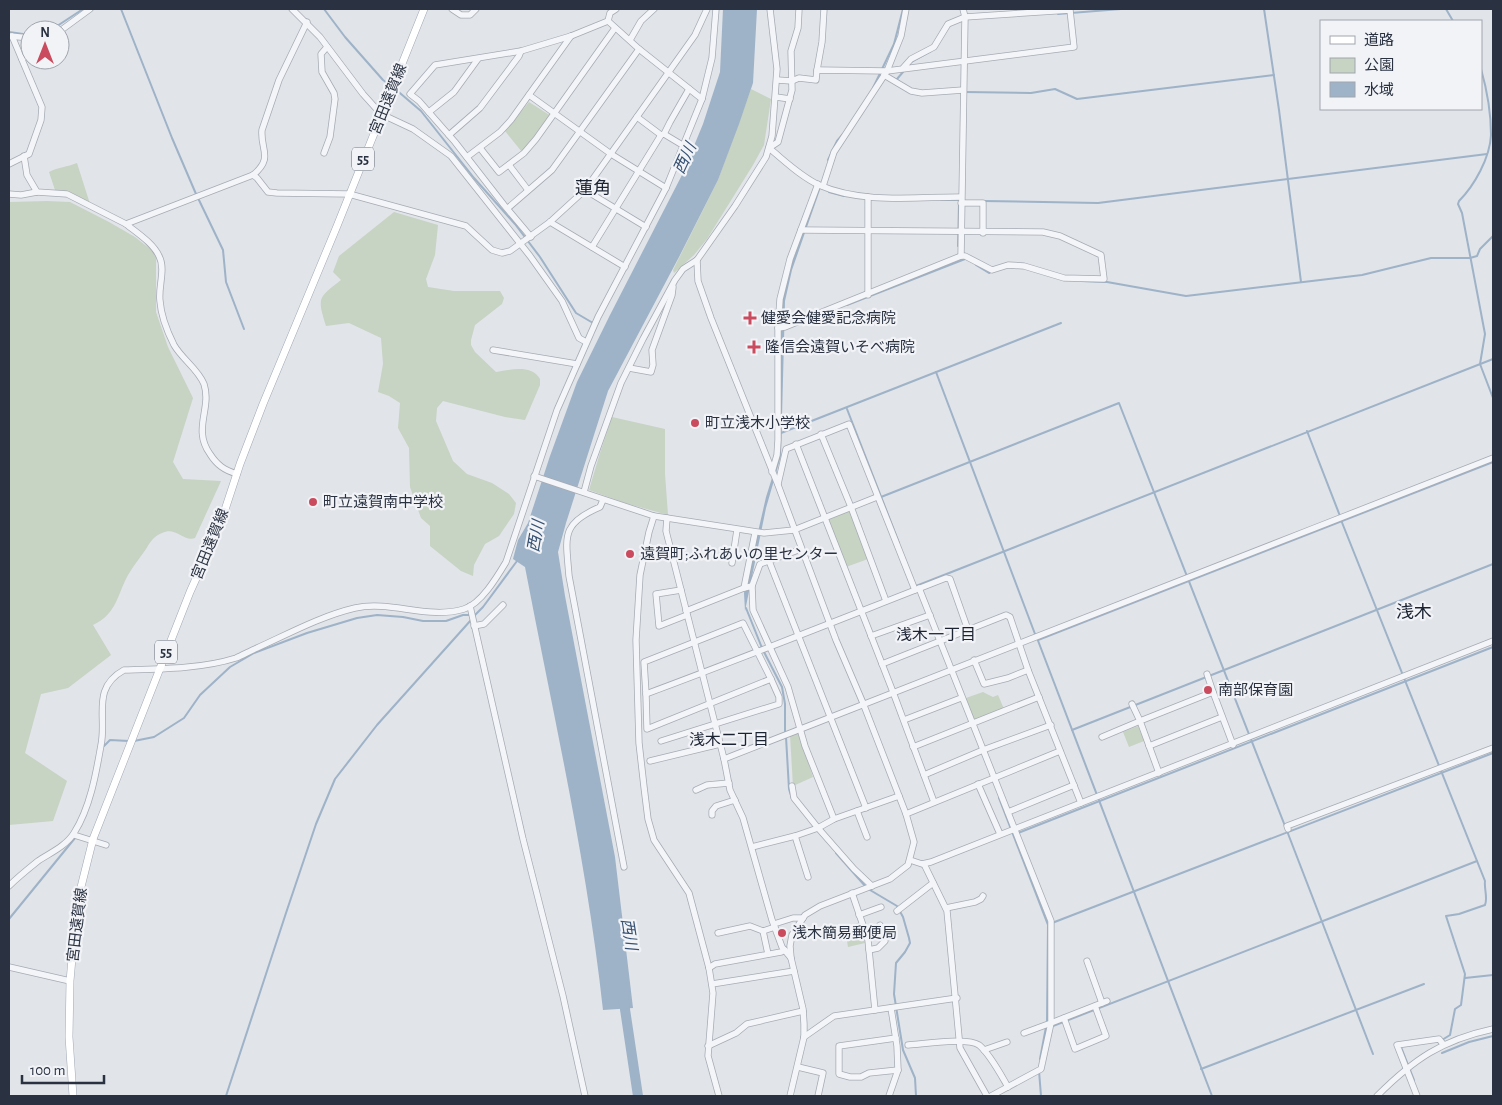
<svg xmlns="http://www.w3.org/2000/svg" width="1502" height="1105" font-family="'Alegreya Sans','Noto Sans JP',sans-serif">
  <style>
    .green { fill: #c7d3c3 }
    .water { fill: #9eb2c8 }
    .lines { fill: none; stroke-linecap: round; stroke-linejoin: round }
    .stream { stroke: #9eb2c8; stroke-width: 2 }
    .river { stroke: #9eb2c8; stroke-width: 10 }
    .minor-casing { stroke: #a6abb3; stroke-width: 7 }
    .major-casing { stroke: #a1a9b5; stroke-width: 8 }
    .minor { stroke: #f4f5f8; stroke-width: 5.5 }
    .major { stroke: #fff; stroke-width: 7 }
    .poi-dot { fill: #ca4b5d; stroke: #f1f3f7; stroke-width: 2 }
    .labels { text-anchor: middle; stroke-width: 4.5; stroke-linejoin: round; paint-order: stroke }
    .shield { fill: #f1f3f7; stroke: #666c78; stroke-width: 1 }
    .shield-label { font-size: 14px; font-weight: bold; fill: #2a3241 }
    .street-label { font-size: 15px; fill: #2a3241; stroke: #f1f3f7 }
    .poi-label { font-size: 15px; fill: #2a3241; stroke: #f1f3f7; text-anchor: start }
    .water-label { font-size: 16px; font-style: italic; fill: #365173; stroke: #f1f3f7 }
    .neighbourhood-label { font-size: 16px; fill: #1c2332; stroke: #f1f3f7 }
    .quarter-label { font-size: 18px; fill: #1c2332; stroke: #f1f3f7 }
  </style>
  <rect width="100%" height="100%" fill="#e1e4e9"/>
  <g class="green">
    <path d="M751 89 771 99 764 145 753 165 707 239 694 255 674 273 673 270 718 180Z"/>
    <path d="M529 102 551 116 522 152 505 131Z"/>
    <path d="M77 163 90 204 65 192 55 190 49 172C59 167 67 167 77 163Z"/>
    <path d="M47 201 70 202 109 222 135 237 150 249 156 256V312L168 347 193 398 173 462 183 479 221 481 195 538C183 542 176 526 162 533 154 536 150 542 146 549 140 558 133 566 128 575 117 595 117 614 93 625L111 655 68 688 41 694 25 753 67 781 53 821 9 825V202Z"/>
    <path d="M394 212 438 225 435 255 426 279 428 287 454 291H500L504 298 502 304 475 325 471 340V345L475 352 496 372C510 370 531 364 540 379V385L525 420 505 417 443 401 437 408 436 421 453 461 467 474 492 483 509 494 516 503 514 514 499 536 485 544 474 565 473 576 461 571 430 546V526L421 518 410 487 409 448 398 428 400 403 389 396 378 392 383 364 381 338 349 323 326 326C317 297 318 298 341 280L333 272 339 256Z"/>
    <path d="M612 417 665 429V474L668 515 625 503 589 490 600 453Z"/>
    <path d="M849 510 868 559 846 567 827 519Z"/>
    <path d="M983 692 993 697 998 695 1004 709 976 720 973 718 966 698Z"/>
    <path d="M1138 726 1144 741 1129 747 1123 732Z"/>
    <path d="M798 732 813 777 793 786 790 735Z"/>
    <path d="M858 923 865 943 848 947 845 928Z"/>
  </g>
  <g class="water">
    <path d="M723 9H757L753 83 739 124 718 180 679 257 608 391 566 523 558 552 565 596 615 857 633 1008 603 1010C587 861 553 714 525 567L513 559 518 540 528 523 550 456 577 382 610 315 682 175 703 124 720 72Z"/>
    <path d="M819 187H821L792 270 785 301 781 456 766 508 745 611 744 593 766 497 777 462 781 302 788 274Z"/>
  </g>
  <g class="lines">
    <g class="stream">
      <path d="M121 9 172 138 196 194"/>
      <path d="M324 9 345 37 383 80 390 85"/>
      <path d="M1264 9 1279 110 1301 282"/>
      <path d="M1446 9 1453 21"/>
      <path d="M1058 14 1121 9"/>
      <path d="M51 30 83 9"/>
      <path d="M9 32 30 35"/>
      <path d="M911 62 931 51"/>
      <path d="M1481 69C1487 90 1491 114 1491 135 1490 158 1474 186 1459 201L1458 204 1462 213 1485 334 1480 364 1493 398"/>
      <path d="M890 76 899 81"/>
      <path d="M897 79 903 72"/>
      <path d="M394 88 421 111 474 178 515 224 540 257 576 313 593 323"/>
      <path d="M873 88 894 44 903 9"/>
      <path d="M965 92 1031 93 1055 89 1077 99 1274 75"/>
      <path d="M828 160 837 141 843 134"/>
      <path d="M829 192 844 196"/>
      <path d="M198 198 223 250 226 282 244 329"/>
      <path d="M941 200H961"/>
      <path d="M983 201 1098 203 1487 154"/>
      <path d="M958 246 959 203"/>
      <path d="M976 265 989 273 991 272"/>
      <path d="M1081 281 1107 282 1186 296 1362 275 1431 258H1470L1477 256 1480 249 1493 236"/>
      <path d="M847 305 965 259"/>
      <path d="M936 372 1035 634"/>
      <path d="M847 409 899 543"/>
      <path d="M1307 431 1340 516"/>
      <path d="M781 433 1061 323"/>
      <path d="M881 497 1119 403 1285 826"/>
      <path d="M1341 520 1485 881C1484 889 1488 898 1485 905L1459 914 1446 916 1465 974 1461 1005 1455 1009 1450 1035 1442 1040"/>
      <path d="M916 586 1493 359"/>
      <path d="M746 608 762 648"/>
      <path d="M474 616 483 607 517 561"/>
      <path d="M1037 638 1212 1096"/>
      <path d="M1038 640 1493 462"/>
      <path d="M764 652 782 687 785 704V732"/>
      <path d="M1072 730 1493 564"/>
      <path d="M786 737 789 789 792 799"/>
      <path d="M134 741 154 737 184 718 200 695 230 667 254 653 307 633 357 618 377 615 403 617 423 621H446L463 615H471"/>
      <path d="M104 746 110 740 129 741"/>
      <path d="M999 798 1048 925 1047 1022"/>
      <path d="M1287 831 1373 1054"/>
      <path d="M1018 833 1493 647"/>
      <path d="M836 853 866 887"/>
      <path d="M870 890 897 906 903 917 909 938 910 943 905 952 896 963 894 994 903 1050 915 1078 916 1096"/>
      <path d="M9 919 75 838"/>
      <path d="M1052 923 1493 753"/>
      <path d="M1465 978 1493 975"/>
      <path d="M1053 1026 1477 861"/>
      <path d="M1401 1047 1414 1080"/>
      <path d="M1442 1053 1469 1042 1493 1036"/>
      <path d="M1040 1059 1046 1027"/>
      <path d="M1201 1069 1424 984"/>
      <path d="M1039 1071 1041 1096"/>
      <path d="M226 1096 286 913 316 824 335 779 377 725 471 620"/>
    </g>
    <path class="river" d="M623 996 638 1096"/>
    <g class="minor-casing">
      <g id="minor">
        <path d="M292 9 320 37 363 94 381 114 413 129 451 156 530 256 562 301 579 338 586 342"/>
        <path d="M452 9 461 15H470L476 9"/>
        <path d="M799 9 798 28 791 51 792 90 778 142 769 148C785 161 800 176 819 185 862 204 915 197 961 197"/>
        <path d="M608 21 639 49 702 99"/>
        <path d="M608 21 610 13 616 9"/>
        <path d="M60 31 90 9"/>
        <path d="M10 36 30 38"/>
        <path d="M630 40 641 21 654 9"/>
        <path d="M22 59 30 53"/>
        <path d="M817 70 822 42 824 9"/>
        <path d="M884 75 911 91 922 93 963 90"/>
        <path d="M777 80 792 81 799 78 816 80 817 70 887 71 1074 47 1070 10 965 17 948 24 934 47 911 59 903 68"/>
        <path d="M529 95 611 154 666 188"/>
        <path d="M776 97 790 99"/>
        <path d="M429 112 454 92 478 59"/>
        <path d="M637 117 661 135 664 134 684 146"/>
        <path d="M664 134 670 122 689 89"/>
        <path d="M449 135 480 108 519 56 521 51"/>
        <path d="M480 148 499 172 524 153 536 139 615 28"/>
        <path d="M324 153 330 137 335 99 334 93 322 72 321 54 327 47"/>
        <path d="M24 156 27 175 37 192 67 194 126 224 253 175C274 158 260 149 262 130L279 80 307 22"/>
        <path d="M467 157 500 132 511 120 571 36"/>
        <path d="M9 164 29 154 41 120 42 107 12 36"/>
        <path d="M509 165 528 190"/>
        <path d="M253 175 257 178 268 192 277 193 349 194 466 226 492 250 502 253 510 251 550 222 585 190 695 35 707 9"/>
        <path d="M823 186 834 152 887 71 901 36 906 9"/>
        <path d="M585 190 646 227"/>
        <path d="M9 194 21 195 37 192"/>
        <path d="M868 197V295"/>
        <path d="M961 203H983V233"/>
        <path d="M508 208 552 170 639 49"/>
        <path d="M550 222 625 267"/>
        <path d="M126 224C137 233 153 243 159 256 166 269 158 287 160 301 161 316 167 331 174 345 182 359 198 369 204 384 212 409 192 429 210 454 217 465 224 470 237 474"/>
        <path d="M531 237 504 205 455 142 419 101 410 94 435 65 521 51 571 36 608 21"/>
        <path d="M592 247 661 135"/>
        <path d="M961 256 965 17 963 9"/>
        <path d="M697 260 698 281 711 318 778 485 836 640 863 703 906 814 914 842 908 865 890 879 820 906 805 915 792 935 790 946 791 958 803 1009 804 1024V1037L790 1096"/>
        <path d="M778 328 785 327 961 256H965L992 270 1008 265 1024 266 1064 278 1104 279 1101 255 1060 236 1043 232 801 230"/>
        <path d="M493 350 577 364"/>
        <path d="M629 368 651 372 653 365 652 350 672 295 673 287"/>
        <path d="M821 434 851 507 886 601"/>
        <path d="M796 444 893 692 934 802"/>
        <path d="M772 472 777 455 778 440V328L780 299 790 259 818 184"/>
        <path d="M534 476 654 516 764 533 794 530 877 497"/>
        <path d="M778 484 786 449 849 424 915 590"/>
        <path d="M584 492 591 466 621 383 643 339 675 280 683 269 697 260 735 206 766 157 772 136 777 69 770 9"/>
        <path d="M603 500 600 507C560 524 566 537 569 576L624 867"/>
        <path d="M654 516 649 532 640 575 636 640 639 743 644 787 648 819 654 840 689 893 709 968 713 993 708 1056 719 1096"/>
        <path d="M667 518 666 531 724 759 730 790 743 818 772 920 782 947 791 958"/>
        <path d="M755 533 744 588 752 586 753 610 788 687 805 746 834 819"/>
        <path d="M769 561 866 808"/>
        <path d="M732 563 737 530"/>
        <path d="M752 586 760 564 801 549"/>
        <path d="M919 588 1051 921V1023L1024 1033"/>
        <path d="M681 590 656 594 659 626 687 615"/>
        <path d="M470 606 523 839 563 996 585 1096"/>
        <path d="M686 611 744 588"/>
        <path d="M474 626 484 624 503 605"/>
        <path d="M871 636 930 615"/>
        <path d="M974 660 984 684 1008 678 1028 670"/>
        <path d="M882 664 968 630"/>
        <path d="M1207 674 1213 692"/>
        <path d="M771 679 743 623 644 662 646 694C746 657 846 617 946 578L950 579 968 630 1006 615 1010 617 1028 670 1081 803"/>
        <path d="M646 694 647 729 771 679 779 697V704L661 741"/>
        <path d="M904 720 961 698"/>
        <path d="M1102 737 1140 721 1132 704"/>
        <path d="M1149 746 1222 717"/>
        <path d="M913 747 1039 697"/>
        <path d="M724 759C980 657 1237 559 1493 458"/>
        <path d="M650 761 720 744"/>
        <path d="M1159 773 1140 721 1213 692 1233 745"/>
        <path d="M924 775 983 750 1051 725"/>
        <path d="M978 784 1000 834"/>
        <path d="M792 786 794 798 818 828 854 869 872 886"/>
        <path d="M696 790 707 785 729 783"/>
        <path d="M857 811 867 837"/>
        <path d="M1008 812 1074 785"/>
        <path d="M906 814 1060 751"/>
        <path d="M712 815V811L716 806 735 800"/>
        <path d="M1288 829 1287 826 1493 748"/>
        <path d="M74 835 106 845"/>
        <path d="M795 836 808 877"/>
        <path d="M752 847 795 836 818 828 834 819 899 796"/>
        <path d="M910 860 922 864 931 862 1493 641"/>
        <path d="M924 864 947 911 960 1048 987 1096"/>
        <path d="M9 886C18 877 28 869 38 861 50 853 66 846 74 833 90 808 96 774 101 745 107 717 91 688 124 670 160 669 201 669 236 658 243 655 250 651 257 648 288 634 321 616 355 608 391 600 428 620 464 609 481 604 497 577 506 562L557 410 598 317 666 188 702 99 712 58 716 9"/>
        <path d="M852 893 868 940 875 1010"/>
        <path d="M946 908 975 902 981 899 983 896"/>
        <path d="M897 911 933 883"/>
        <path d="M859 915 881 907"/>
        <path d="M774 924 793 918H803"/>
        <path d="M763 931 768 954"/>
        <path d="M718 933 750 926 763 931 775 927"/>
        <path d="M869 950 878 948 885 941 880 925"/>
        <path d="M1087 961 1102 1003"/>
        <path d="M9 967 70 981"/>
        <path d="M709 968 715 964 781 952 785 950"/>
        <path d="M712 984 794 971"/>
        <path d="M1064 1018 1075 1049 1106 1036 1095 1006"/>
        <path d="M804 1037 834 1016 957 998"/>
        <path d="M896 1038 839 1046V1074L850 1077H861L869 1073 898 1070"/>
        <path d="M908 1045C924 1044 967 1037 979 1045 990 1054 1001 1075 1008 1087"/>
        <path d="M708 1046 736 1033 747 1024 803 1011"/>
        <path d="M984 1050 1007 1042"/>
        <path d="M798 1067 823 1073 818 1096"/>
        <path d="M889 1096 898 1070 897 1046 891 1008"/>
        <path d="M991 1096 1041 1069 1051 1023 1107 1001"/>
        <path d="M1377 1096C1414 1059 1442 1040 1493 1029"/>
        <path d="M1417 1096 1397 1045 1439 1039 1443 1044"/>
      </g>
    </g>
    <g class="major-casing">
      <path id="major" d="M73 1096 69 1037 70 981 74 936 79 895 93 839 190 592 220 525 240 464 263 404 337 226 424 9"/>
    </g>
    <use href="#minor" class="minor"/>
    <use href="#major" class="major"/>
  </g>
  <g class="poi-dot">
    <path d="M747.5 310.5h5v5h5v5h-5v5h-5v-5h-5v-5h5z"/>
    <path d="M751.5 339.5h5v5h5v5h-5v5h-5v-5h-5v-5h5z"/>
    <circle cx="695" cy="423" r="5"/>
    <circle cx="313" cy="502" r="5"/>
    <circle cx="630" cy="554" r="5"/>
    <circle cx="1208" cy="690" r="5"/>
    <circle cx="782" cy="933" r="5"/>
  </g>
  <g class="labels">
    <g class="shield">
      <rect x="352" y="147.5" width="22" height="23" rx="4"/>
      <rect x="155" y="640.5" width="22" height="23" rx="4"/>
    </g>
    <g class="shield-label">
      <text x="363" y="164">55</text>
      <text x="166" y="657">55</text>
    </g>
    <g class="street-label">
      <text transform="translate(388 99) rotate(-68)" y="5">宮田遠賀線</text>
      <text transform="translate(210 544) rotate(-68)" y="5">宮田遠賀線</text>
      <text transform="translate(77 925) rotate(-83)" y="5">宮田遠賀線</text>
    </g>
    <g class="poi-label">
      <text x="761" y="323">健愛会健愛記念病院</text>
      <text x="765" y="352">隆信会遠賀いそべ病院</text>
      <text x="705" y="428">町立浅木小学校</text>
      <text x="323" y="507">町立遠賀南中学校</text>
      <text x="640" y="559">遠賀町;ふれあいの里センター</text>
      <text x="1218" y="695">南部保育園</text>
      <text x="792" y="938">浅木簡易郵便局</text>
    </g>
    <g class="water-label">
      <text transform="translate(684 158) rotate(-65)" y="6">西川</text>
      <text transform="translate(535 536) rotate(-80)" y="6">西川</text>
      <text transform="translate(630 934) rotate(81)" y="6">西川</text>
    </g>
    <g class="neighbourhood-label">
      <text x="936" y="640">浅木一丁目</text>
      <text x="729" y="745">浅木二丁目</text>
    </g>
    <g class="quarter-label">
      <text x="593" y="194">蓮角</text>
      <text x="1414" y="618">浅木</text>
    </g>
  </g>
  <rect width="1502" height="1105" fill="none" stroke="#2a3241" stroke-width="20"/>
  <rect x="1320" y="20" width="162" height="90" fill="#f1f3f7" stroke="#a1a6ae"/>
  <rect x="1330" y="36" width="25" height="8" fill="#ffffff" stroke="#a1a6ae"/>
  <text x="1364" y="45" font-size="15" fill="#2a3241">道路</text>
  <rect x="1330" y="58" width="25" height="15" fill="#c7d3c3" stroke="#a1a6ae"/>
  <text x="1364" y="70" font-size="15" fill="#2a3241">公園</text>
  <rect x="1330" y="82" width="25" height="15" fill="#9eb2c8" stroke="#a1a6ae"/>
  <text x="1364" y="95" font-size="15" fill="#2a3241">水域</text>
  <g transform="translate(45 45)"><circle r="24" fill="#f1f3f7" stroke="#a1a6ae"/>
  <path d="M0-4L9 19L0 12L-9 19Z" fill="#ca4b5d"/>
  <text y="-8" font-size="14" font-weight="bold" text-anchor="middle" fill="#2a3241">N</text>
  </g>
  <path d="M22 1075v8h82v-8" fill="none" stroke="#2a3241" stroke-width="2.5"/>
  <text x="30" y="1075" font-size="15" fill="#2a3241" stroke="#f1f3f7" stroke-width="4" paint-order="stroke">100 m</text>
</svg>
